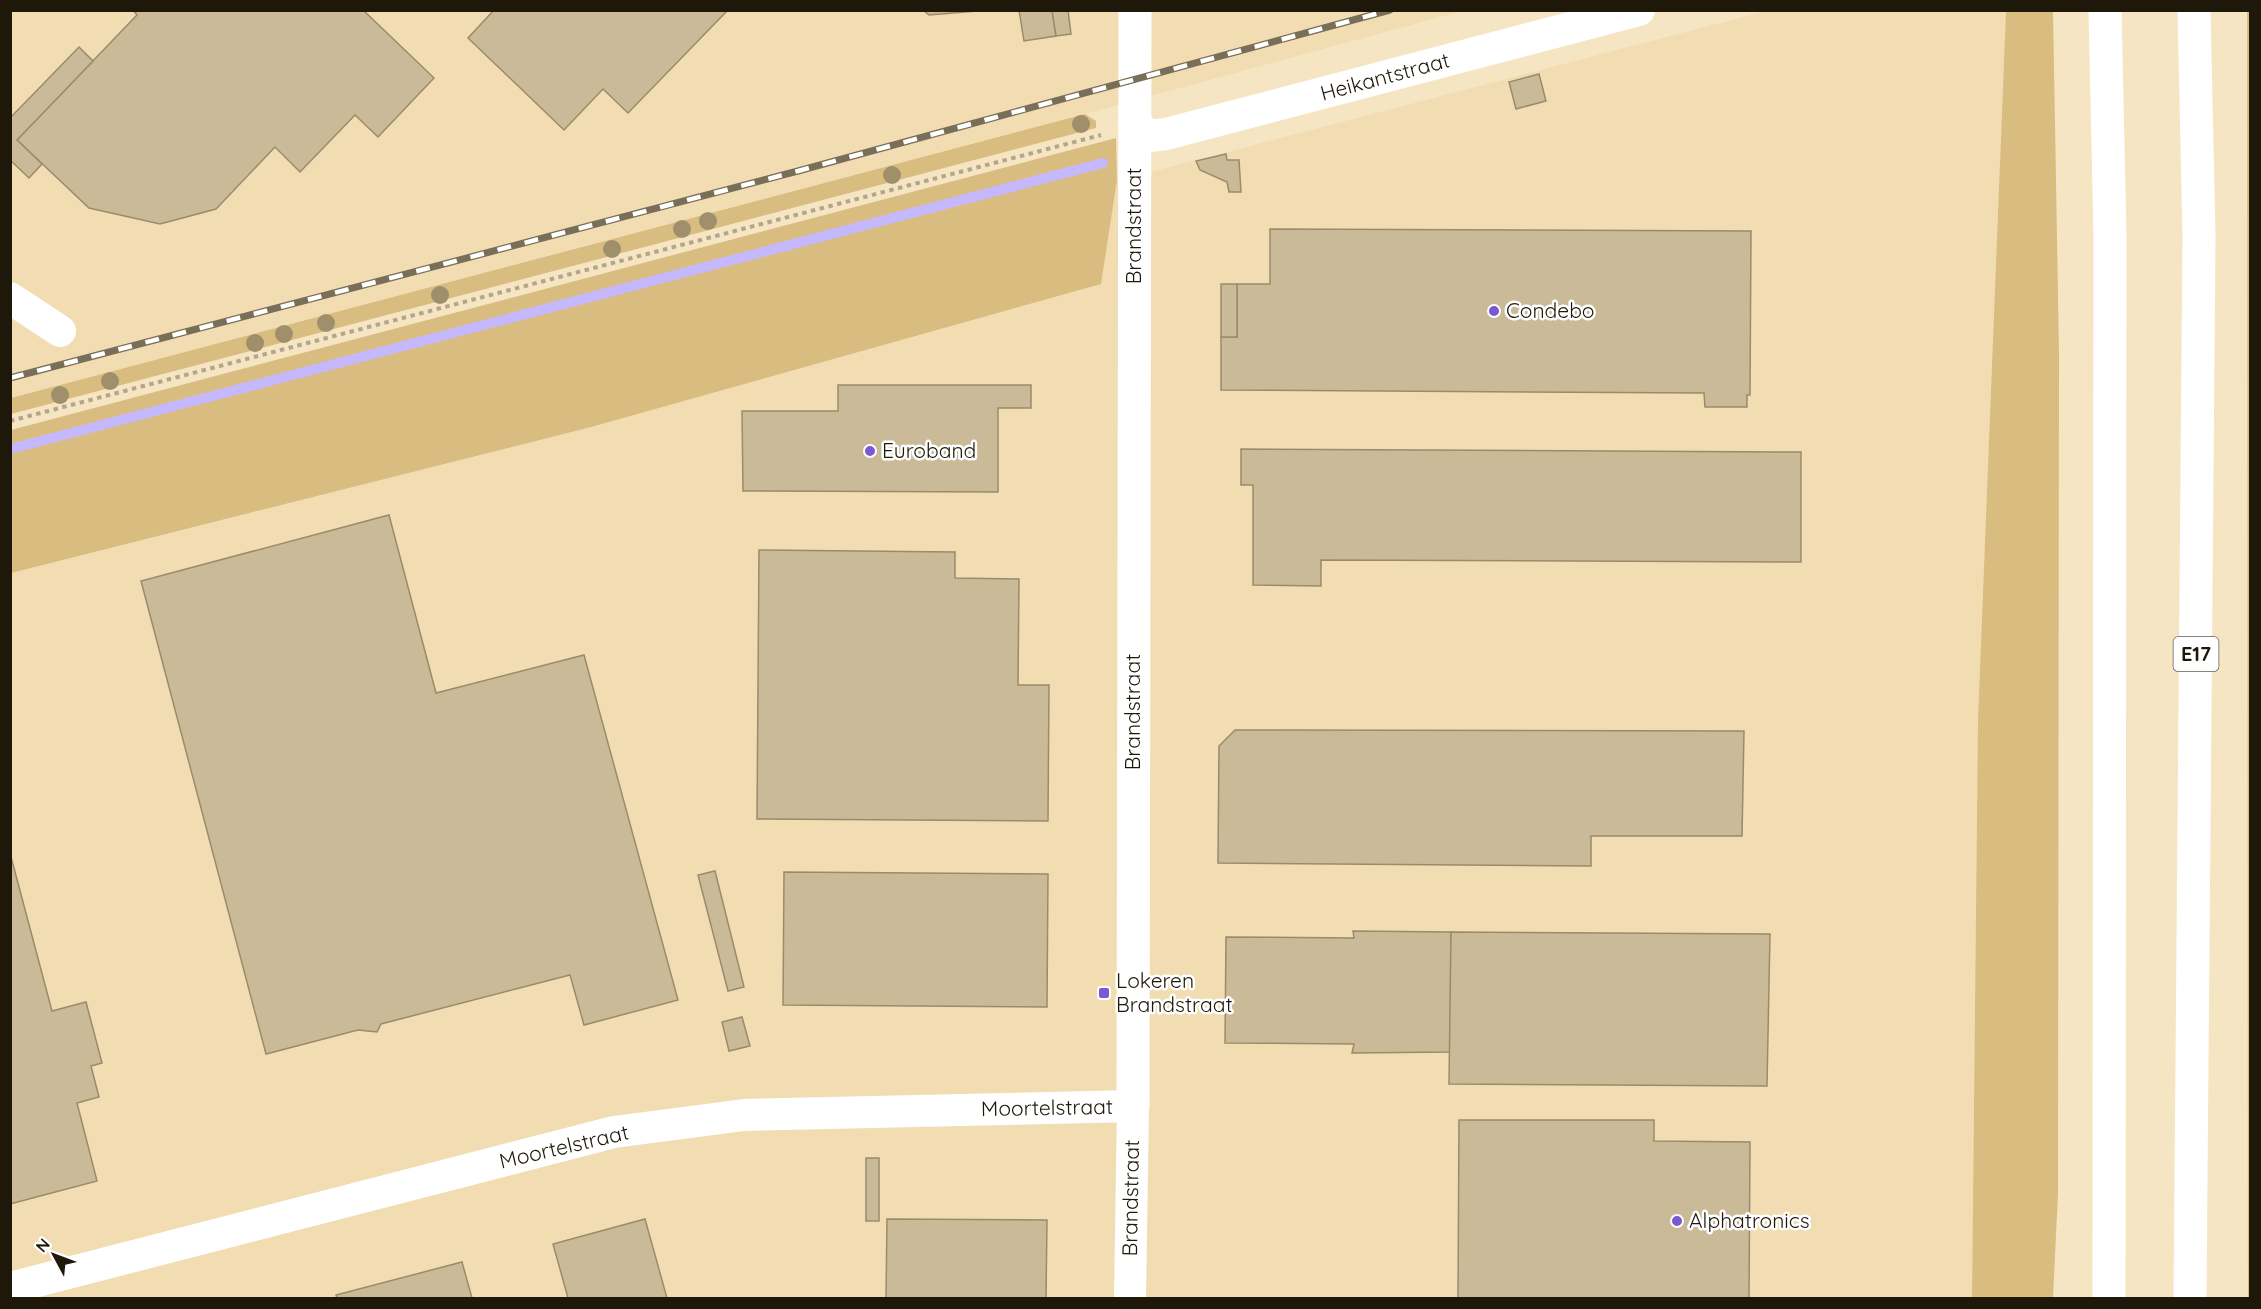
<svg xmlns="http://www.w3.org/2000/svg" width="2261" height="1309" font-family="Quicksand,sans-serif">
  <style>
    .built { fill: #f2ddb3 }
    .green { fill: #d9bc7f }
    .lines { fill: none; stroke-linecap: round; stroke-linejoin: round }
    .stream { stroke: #c5b8fc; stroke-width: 10 }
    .building { fill: #caba98; stroke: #9b8b6b; stroke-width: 1.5 }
    .path { stroke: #b3a68a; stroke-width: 4; stroke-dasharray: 4.5 4.5; stroke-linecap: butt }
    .minor { stroke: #fff; stroke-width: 32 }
    .tertiary { stroke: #fff; stroke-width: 33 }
    .motorway { stroke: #fff; stroke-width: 33 }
    .rail-casing { stroke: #796e58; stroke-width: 7 }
    .rail { stroke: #fff; stroke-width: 4.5; stroke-dasharray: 14; stroke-linecap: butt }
    .tree { fill: #a08f6b }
    .poi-dot { fill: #7a58d2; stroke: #fff; stroke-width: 2 }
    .labels { text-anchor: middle; stroke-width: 5; stroke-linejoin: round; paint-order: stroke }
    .shield { fill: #fff; stroke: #625d54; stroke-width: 1.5 }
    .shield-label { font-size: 20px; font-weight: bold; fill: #1e180b }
    .street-label { font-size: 21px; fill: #1e180b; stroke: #fff }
    .poi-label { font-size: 21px; fill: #1e180b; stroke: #fff; text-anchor: start }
  </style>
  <rect width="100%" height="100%" fill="#f6e5c3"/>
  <g class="built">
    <path d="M11 11H1462L1085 114 11 398Z"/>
    <path d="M1766 11H2006L1978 719 1972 1298H11V470Z"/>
  </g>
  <g class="green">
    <path d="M2006 11H2053L2059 353 2058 1193 2053 1298H1972L1978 719Z"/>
    <path d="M2247 11H2250V1298H2248Z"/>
    <path d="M1085 114 1096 121V128L11 414V398Z"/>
    <path d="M1116 138 1117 180 1101 284 591 427 11 573V430Z"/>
  </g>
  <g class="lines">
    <path class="stream" d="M10 449 1103 163"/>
  </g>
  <g class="building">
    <path d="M133 10H363L434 78 378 137 355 115 300 172 275 147 216 209 160 224 89 208 17 140 137 15Z"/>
    <path d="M494 10H728L628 113 603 89 564 130 468 38Z"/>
    <path d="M923 10H990L929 15Z"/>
    <path d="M1019 10H1052L1056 36 1024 41Z"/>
    <path d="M1052 10H1068L1071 34 1056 36Z"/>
    <path d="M79 47 93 61 17 140 42 164 29 178 10 160V118Z"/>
    <path d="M1539 74 1546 101 1516 109 1509 82Z"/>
    <path d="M1226 154 1227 160H1239L1241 192H1229L1227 182 1200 170 1196 161Z"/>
    <path d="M1270 229 1751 231 1750 395H1747V407H1705L1704 393 1221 390V337H1237V284H1270Z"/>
    <rect x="1221" y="284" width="16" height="53"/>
    <path d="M838 385H1031V408H998V492L743 491 742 411H838Z"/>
    <path d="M1241 449 1801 452V562L1321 560V586L1253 585V485H1241Z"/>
    <path d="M389 515 436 693 584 655 678 1000 584 1025 570 975 381 1024 377 1032 358 1030 266 1054 141 581Z"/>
    <path d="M759 550 955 552V578L1019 579 1018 685H1049L1048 821 757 819Z"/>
    <path d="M1235 730 1744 731 1742 836H1591V866L1218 863 1219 746Z"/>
    <path d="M10 853 52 1011 86 1002 102 1063 91 1066 99 1097 77 1103 97 1181 10 1204Z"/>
    <path d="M715 871 744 987 728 991 698 875Z"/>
    <path d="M784 872 1048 874 1047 1007 783 1005Z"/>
    <path d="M1353 931 1451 932 1450 1052 1352 1053 1354 1044 1225 1043 1226 937 1354 938Z"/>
    <path d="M1451 932 1770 934 1767 1086 1449 1084Z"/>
    <path d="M742 1017 750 1046 729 1051 722 1022Z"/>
    <path d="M1459 1120H1654V1141L1750 1142 1749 1298H1458Z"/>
    <rect x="866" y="1158" width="13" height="63"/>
    <path d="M645 1219 667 1298H568L553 1244Z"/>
    <path d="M887 1219 1047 1220 1046 1298H886Z"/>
    <path d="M462 1262 472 1298H337L336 1295Z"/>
  </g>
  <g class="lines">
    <path class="path" d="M10 421 1101 135"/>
    <g class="minor">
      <path d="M1134 125 1150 136 1166 134 1639 10"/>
      <path d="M10 298 60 331"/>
      <path d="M10 1288 614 1132 744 1115 1133 1106 1130 1298"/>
    </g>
    <path class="tertiary" d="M1133 1106 1135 10"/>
    <g class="motorway">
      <path d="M2105 10 2110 236 2109 1298"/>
      <path d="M2190 1298 2199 236 2194 10"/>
    </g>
    <g class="rail-casing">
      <path id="rail" d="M10 378 798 171 1390 10"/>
    </g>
    <use href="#rail" class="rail"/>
  </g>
  <g class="tree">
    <circle cx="1081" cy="124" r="9"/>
    <circle cx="892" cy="175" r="9"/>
    <circle cx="708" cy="221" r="9"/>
    <circle cx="682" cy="229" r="9"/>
    <circle cx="612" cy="249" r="9"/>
    <circle cx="440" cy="295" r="9"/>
    <circle cx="326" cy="323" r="9"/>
    <circle cx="284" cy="334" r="9"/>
    <circle cx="255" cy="343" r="9"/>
    <circle cx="110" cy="381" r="9"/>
    <circle cx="60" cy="395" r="9"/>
  </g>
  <g class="poi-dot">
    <circle cx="1494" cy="311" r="6"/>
    <circle cx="870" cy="451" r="6"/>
    <rect x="1098" y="987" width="12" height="12" rx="3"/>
    <circle cx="1677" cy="1221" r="6"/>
  </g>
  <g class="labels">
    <rect class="shield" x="2173.5" y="637" width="45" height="34" rx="4.5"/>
    <g class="shield-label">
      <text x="2196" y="661">E17</text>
    </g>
    <g class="street-label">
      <text transform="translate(1385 77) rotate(-15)" y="7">Heikantstraat</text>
      <text transform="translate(1134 226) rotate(-90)" y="7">Brandstraat</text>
      <text transform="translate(1133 712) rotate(-90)" y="7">Brandstraat</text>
      <text transform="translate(1047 1108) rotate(-1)" y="7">Moortelstraat</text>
      <text transform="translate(564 1147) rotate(-13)" y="7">Moortelstraat</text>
      <text transform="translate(1131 1198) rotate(-89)" y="7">Brandstraat</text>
    </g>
    <g class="poi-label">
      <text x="1506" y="318">Condebo</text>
      <text x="882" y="458">Euroband</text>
      <text x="1116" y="988">Lokeren<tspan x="1116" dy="24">Brandstraat</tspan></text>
      <text x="1689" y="1228">Alphatronics</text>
    </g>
  </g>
  <rect width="2261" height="1309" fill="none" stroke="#1e180b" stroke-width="24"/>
  <g transform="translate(54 1255) rotate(311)" stroke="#ffffff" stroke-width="4.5" paint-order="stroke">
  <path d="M0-4.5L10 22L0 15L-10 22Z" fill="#1e180b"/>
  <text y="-9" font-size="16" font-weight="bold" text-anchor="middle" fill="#1e180b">N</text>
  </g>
</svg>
